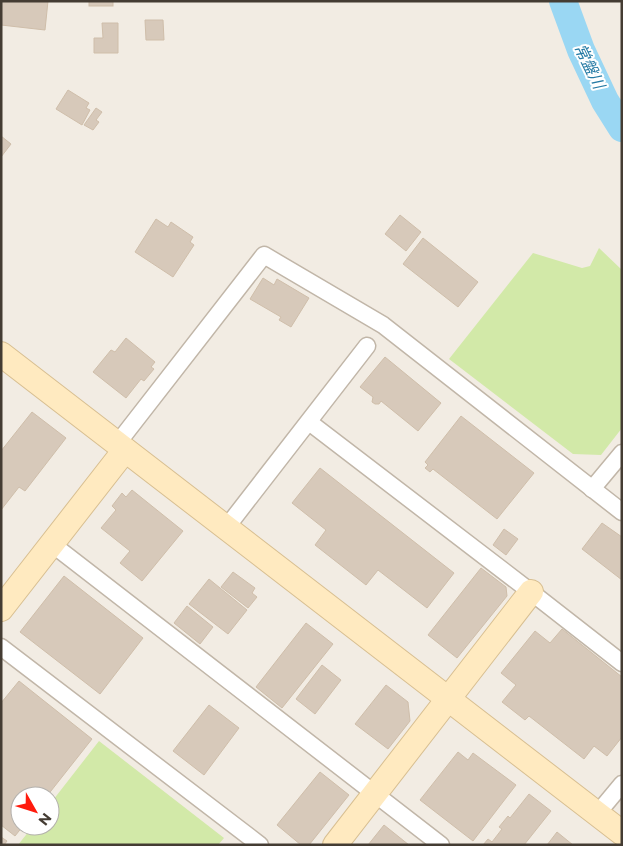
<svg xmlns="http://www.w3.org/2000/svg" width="623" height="846" font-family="Montserrat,'Noto Sans JP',sans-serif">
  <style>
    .green { fill: #d2e9a8 }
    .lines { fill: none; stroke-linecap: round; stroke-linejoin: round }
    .river { stroke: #9ad7f3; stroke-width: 28 }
    .building { fill: #d7c9ba; stroke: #cfbeaa }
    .street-casing { stroke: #c1b6a8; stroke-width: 19 }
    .secondary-casing { stroke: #d8bf91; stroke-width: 26 }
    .street { stroke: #fff; stroke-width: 16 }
    .secondary { stroke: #ffeac0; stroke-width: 24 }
    .labels { text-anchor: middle; stroke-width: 4; stroke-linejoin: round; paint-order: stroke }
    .water-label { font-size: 16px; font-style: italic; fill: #257aa4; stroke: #fff }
  </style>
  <rect width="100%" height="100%" fill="#f2ece3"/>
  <g class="green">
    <path d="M599 248 622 270V428L601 455 573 454 449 359 533 253 582 268 590 266Z"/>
    <path d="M99 741 224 838 218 845H18L33 826H50V804Z"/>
  </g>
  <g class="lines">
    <path class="river" d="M563 1 581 50 605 101 622 128"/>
  </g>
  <g class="building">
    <path d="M1 1H48L45 30 1 25Z"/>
    <rect x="89" y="1" width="24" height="5"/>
    <path d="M145 20H163L164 40H146Z"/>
    <path d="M102 23H118V53H94V38H103Z"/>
    <path d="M68 90 89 103 86 108 90 110 82 125 56 109Z"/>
    <path d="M96 108 102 112 96 120 99 122 93 130 84 125Z"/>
    <path d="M1 136 11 144 1 157Z"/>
    <path d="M400 215 421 232 406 251 385 234Z"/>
    <path d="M156 219 168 227 171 222 193 237 190 242 194 245 173 277 135 252Z"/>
    <path d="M423 238 478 282 458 307 403 264Z"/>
    <path d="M263 278 274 285 277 279 309 298 291 327 279 320 281 317 250 299Z"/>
    <path d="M126 338 155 362 151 367 154 369 144 381 141 379 126 398 93 372 111 350 115 352Z"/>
    <path d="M385 357 441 403 418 431 381 401 379 404H375L372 402 373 397 360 387Z"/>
    <path d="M32 412 66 438 25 491 19 487 1 510V451Z"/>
    <path d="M461 416 534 473 497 519 433 469 430 472 425 468 428 465 425 462Z"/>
    <path d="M320 468 454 573 427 608 378 570 366 585 315 545 326 530 292 503Z"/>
    <path d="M132 490 183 531 142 581 120 563 130 551 101 528 116 510 112 506 122 493 126 497Z"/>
    <path d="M602 523 622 537V580L582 549Z"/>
    <path d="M504 529 518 539 506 555 493 545Z"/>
    <path d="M481 568 506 587 507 596 457 658 428 635Z"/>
    <path d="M233 572 255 588 252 593 257 597 248 608 221 587Z"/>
    <path d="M64 576 143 638 100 694 20 632Z"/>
    <path d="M209 579 247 610 228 634 189 604Z"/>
    <path d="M187 606 213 627 200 644 174 623Z"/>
    <path d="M306 623 333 644 282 708 256 687Z"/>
    <path d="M562 629 622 677V737L607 756 594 746 584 759 529 716 525 720 502 702 516 685 501 673 535 631 550 643Z"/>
    <path d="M322 665 341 680 315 714 296 699Z"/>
    <path d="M19 681 92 739 47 796H20V826H23L15 836 1 825V703Z"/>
    <path d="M386 685 408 702 410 721 388 749 355 724Z"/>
    <path d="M209 705 239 728 204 775 173 751Z"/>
    <path d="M458 752 468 760 473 753 516 785 473 841 420 800Z"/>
    <path d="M320 772 349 795 309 845H301L277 825Z"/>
    <path d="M529 794 551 811 524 845H483L488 839 492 842 502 829 499 827 508 816 510 818Z"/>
    <path d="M384 825 409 845H368Z"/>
    <path d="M557 832 573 845H547Z"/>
    <path d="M1 837 7 841 4 845H1Z"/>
  </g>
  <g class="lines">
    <g class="street-casing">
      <g id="street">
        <path d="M309 422 531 592 622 663"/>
        <path d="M117 444 264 255 383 325 622 512"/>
        <path d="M592 489 622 453"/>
        <path d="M226 528 367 346"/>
        <path d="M52 544 441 845"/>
        <path d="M1 647 260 845"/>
        <path d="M597 814 622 784"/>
      </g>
    </g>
    <g class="secondary-casing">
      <g id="secondary">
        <path d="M1 354 622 833"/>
        <path d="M1 609 125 450"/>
        <path d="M335 845 531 592"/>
      </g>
    </g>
    <use href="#street" class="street"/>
    <use href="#secondary" class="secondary"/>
  </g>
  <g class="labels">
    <g class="water-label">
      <text transform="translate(590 66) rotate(64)" y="6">常盤川</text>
    </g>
  </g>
  <rect width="623" height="846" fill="none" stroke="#443c33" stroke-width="5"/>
  <g transform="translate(35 811) rotate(129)"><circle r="24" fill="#ffffff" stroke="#b4b1ad"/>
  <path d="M0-4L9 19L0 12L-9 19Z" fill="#ff1b0d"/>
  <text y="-8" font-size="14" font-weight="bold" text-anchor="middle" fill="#443c33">N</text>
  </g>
</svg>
